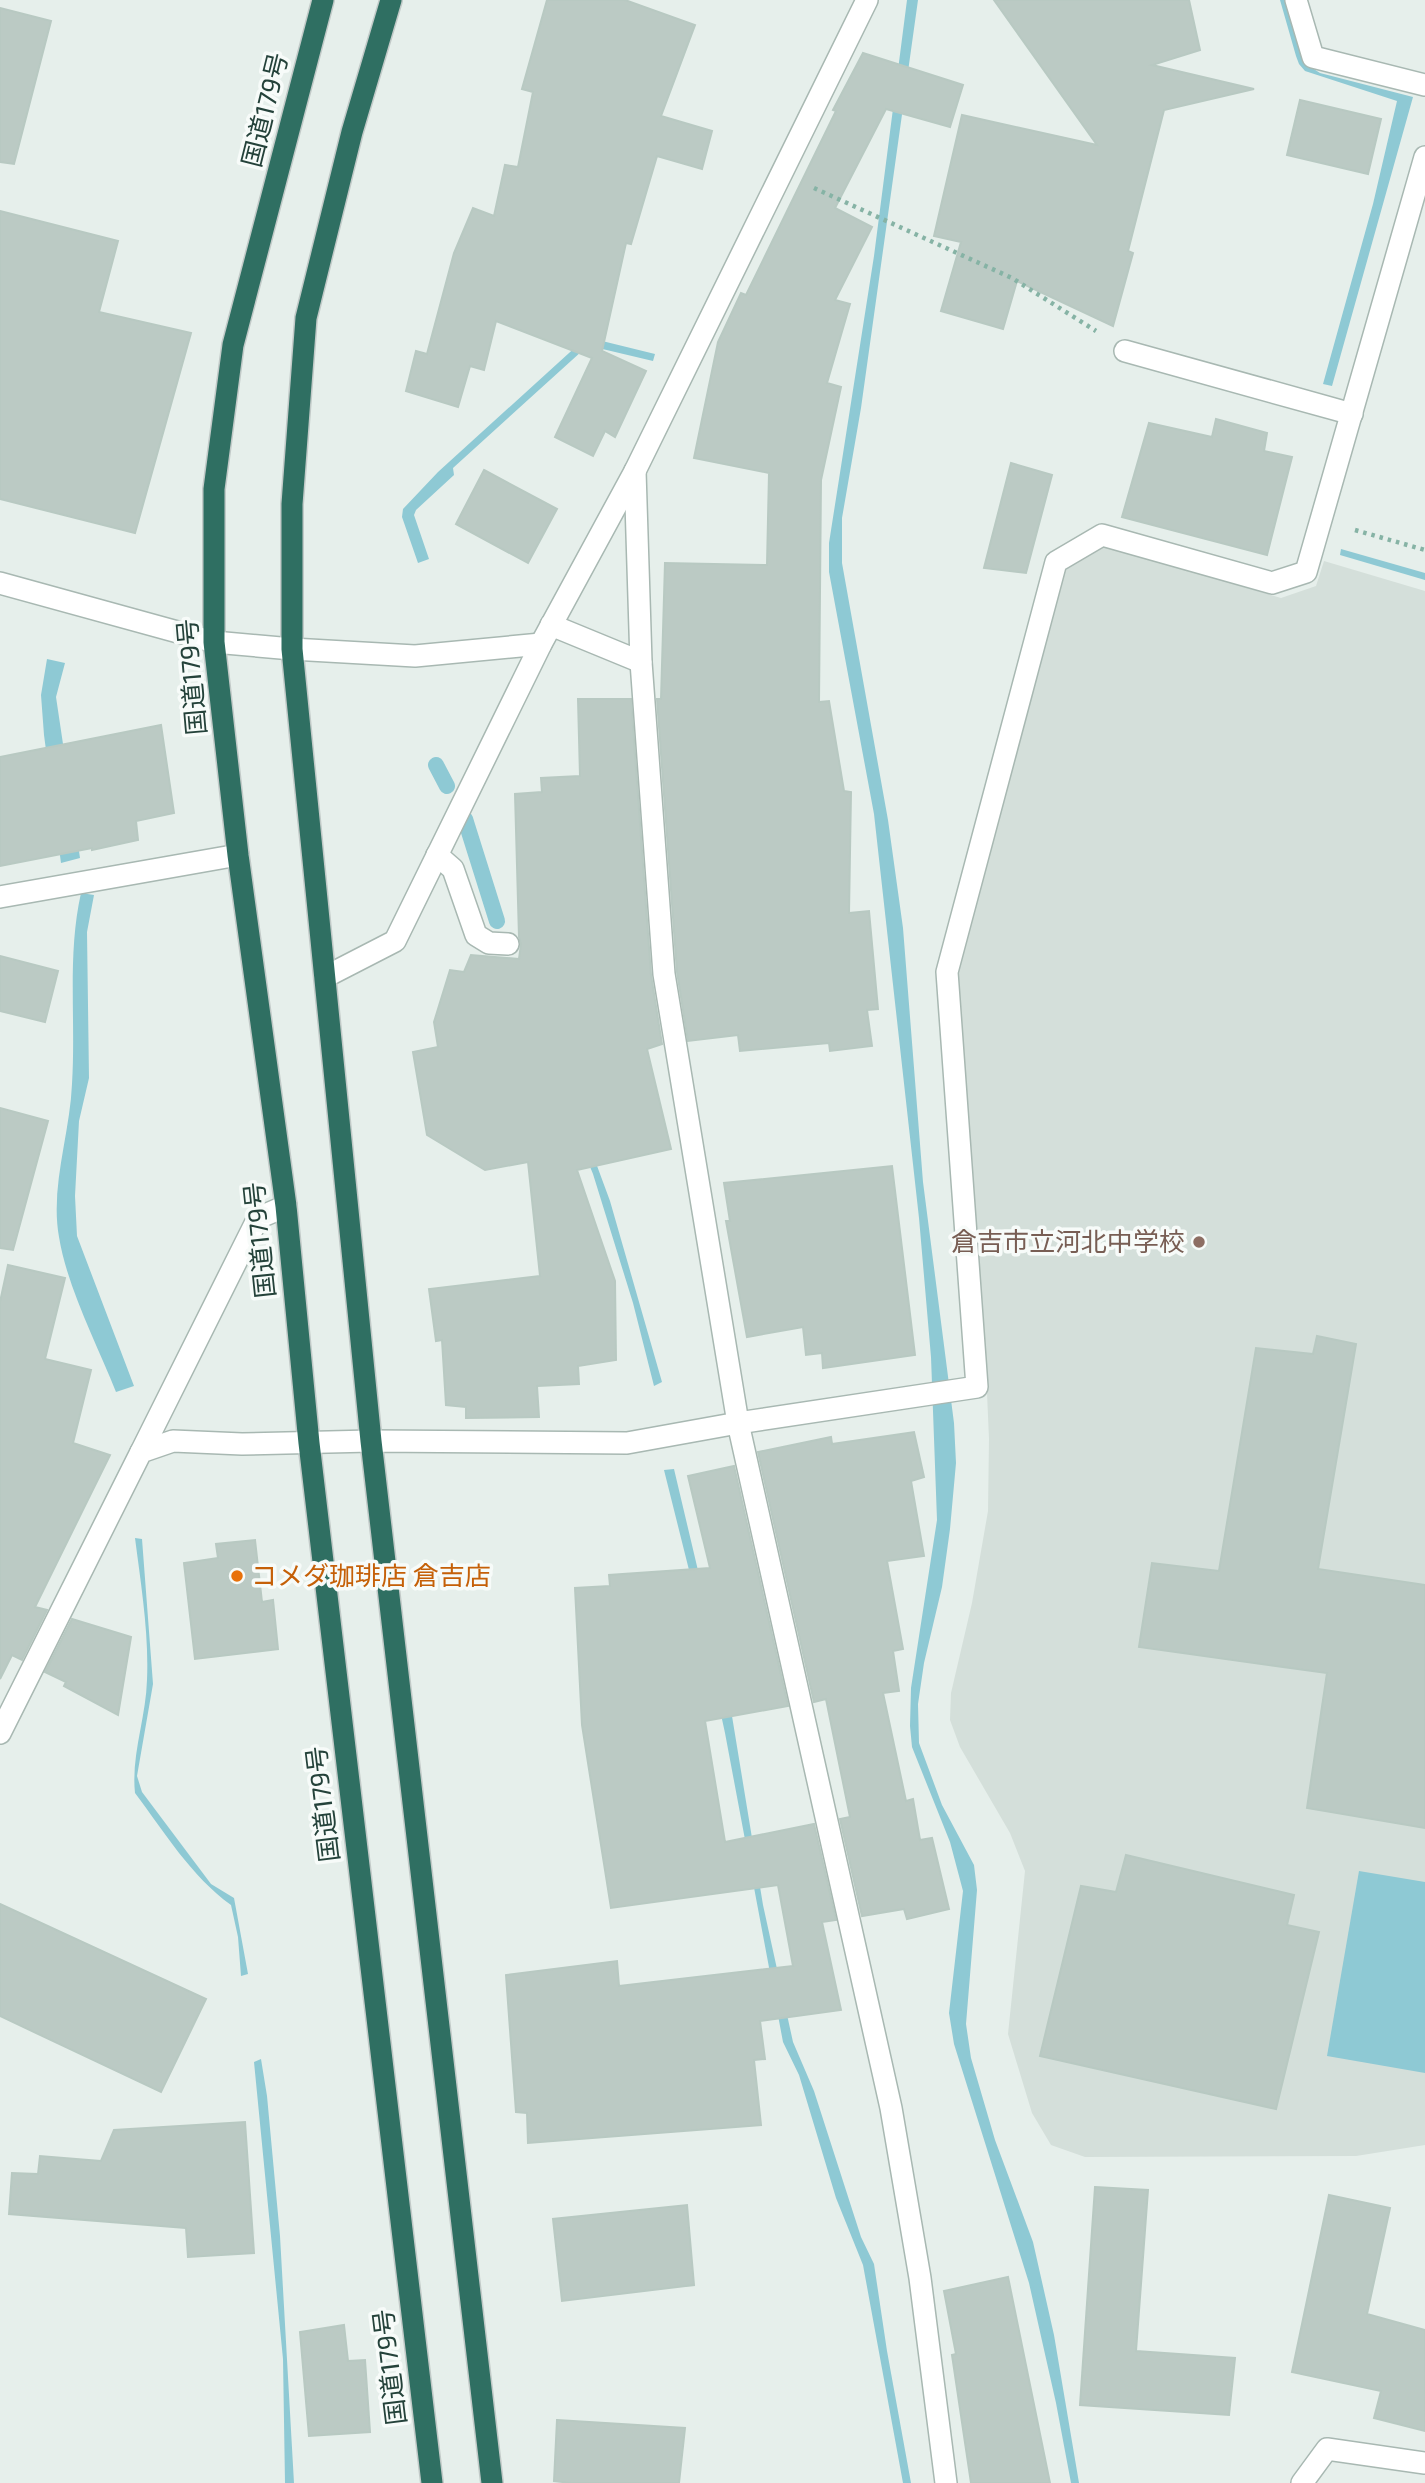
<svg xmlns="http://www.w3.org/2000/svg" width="1425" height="2483" font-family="'Exo 2','Noto Sans JP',sans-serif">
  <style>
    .built { fill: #d4dfda }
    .water { fill: #8ec9d4 }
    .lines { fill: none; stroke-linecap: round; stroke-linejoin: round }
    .stream { stroke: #8ec9d4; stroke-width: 16 }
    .building { fill: #bbcac4; stroke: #b8c9c2; stroke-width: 2 }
    .minor-casing { stroke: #a8b8b2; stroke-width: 24 }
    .highway-casing { stroke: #c2cac8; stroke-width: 24 }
    .path { stroke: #86b3a5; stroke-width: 4.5; stroke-dasharray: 3.5 5; stroke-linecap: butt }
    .minor { stroke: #fff; stroke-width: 21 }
    .highway { stroke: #2f6f62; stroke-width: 21 }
    .education-dot { fill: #8d6e63; stroke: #f7fbf9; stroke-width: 2.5 }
    .food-dot { fill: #e8710a; stroke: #f7fbf9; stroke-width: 2.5 }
    .labels { text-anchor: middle; stroke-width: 7; stroke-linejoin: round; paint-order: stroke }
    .street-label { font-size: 26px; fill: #24423a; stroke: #f7fbf9 }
    .education-label { font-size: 26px; fill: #785e54; stroke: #f7fbf9; text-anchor: end }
    .food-label { font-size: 26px; fill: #c56008; stroke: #f7fbf9; text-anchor: start }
  </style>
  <rect width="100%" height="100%" fill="#e6efeb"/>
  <path class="built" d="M1105 546 1281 598 1316 586 1324 561 1425 591V2145L1356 2156 1085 2157 1051 2145 1032 2113 1008 2034 1025 1871 1010 1833 960 1747 950 1720 951 1693 972 1603 988 1511 989 1439 986 1370 955 967 1064 568Z"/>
  <g class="water">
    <path d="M907 0H918L861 408 842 518V563L888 820 903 928 923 1182 954 1423 956 1463 950 1529 942 1587 924 1663 918 1704 919 1743 942 1805 974 1865 977 1890 966 2024 971 2058 995 2140 1033 2242 1054 2335 1079 2483H1071L1056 2403 1029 2283 954 2044 949 2013 963 1891 950 1842 912 1747 910 1726 911 1688 937 1520 931 1357 919 1218 874 814 829 572V543L874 256Z"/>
    <path d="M1280 0H1286L1309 66 1320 73 1413 97 1332 386 1323 384 1373 204 1397 101 1305 71 1299 64 1296 56Z"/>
    <path d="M594 339 655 354 653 361 594 347 582 351 453 468 454 475 416 510 414 515 429 559 418 563 402 517 403 509 438 472 580 343Z"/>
    <path d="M1341 549 1425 573V580L1340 555Z"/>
    <path d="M47 659 65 663 56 697 80 858 61 863 44 735 41 695Z"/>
    <path d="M81 893 94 895 87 932 89 1078 79 1121 75 1196 77 1236 134 1386 116 1392C97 1344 67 1287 59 1237 50 1187 70 1134 72 1084 76 1020 67 955 81 893Z"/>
    <path d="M533 1027 586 1136 610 1201 662 1382 654 1386 633 1303 593 1174Z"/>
    <path d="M674 1469 731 1710 763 1905 793 2042 814 2091 861 2237 874 2264 887 2351 911 2483H903L863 2265 836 2198 799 2075 783 2042 725 1733 694 1590 664 1470Z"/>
    <path d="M135 1538 142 1539 153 1684 137 1776 142 1792 211 1884 234 1898 248 1974 241 1976 238 1937 231 1905C191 1876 165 1833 135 1793 131 1755 146 1718 147 1680 149 1633 141 1585 135 1538Z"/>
    <path d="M1359 1871 1425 1882V2073L1327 2056Z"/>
    <path d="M261 2059 267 2096 280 2236 294 2483H285L283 2359 254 2062Z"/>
  </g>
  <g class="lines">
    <g class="stream">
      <path d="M436 765 447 786"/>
      <path d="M465 819 497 921"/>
    </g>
  </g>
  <g class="building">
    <path d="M547 0H625L695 25 661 116 712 131 702 169 657 156 631 244 626 243 602 351 646 371 615 437 605 431 593 456 555 437 592 358 496 321 484 370 470 366 458 407 406 391 416 351 427 354 454 253 473 208 494 216 505 165 518 167 533 92 522 89Z"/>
    <path d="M994 0H1189L1200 50 1152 65 1254 89 1164 110 1128 251 1133 253 1113 326 1017 281 1003 329 941 311 961 242 934 236 962 115 1097 145Z"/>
    <path d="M0 8 51 21 14 164 0 162Z"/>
    <path d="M863 53 963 85 950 127 886 109 835 208 872 227 835 300 850 304 827 383 841 387 821 480 819 702 829 701 844 791 851 792 849 913 869 911 878 1009 867 1010 872 1046 830 1051 829 1043 740 1051 738 1035 688 1041 677 972 657 699H661L665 563 767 565 769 473 694 458 718 342 741 293 746 295 836 111 833 110Z"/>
    <path d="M1300 100 1381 119 1368 174 1287 155Z"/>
    <path d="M0 211 118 241 99 312 191 333 135 533 0 499Z"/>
    <path d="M1216 419 1267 433 1264 451 1292 457 1267 555 1122 517 1149 423 1212 437Z"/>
    <path d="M1011 463 1052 475 1026 573 984 568Z"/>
    <path d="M484 470 557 509 528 563 456 524Z"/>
    <path d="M578 699H631L651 975 662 1044 647 1049 671 1149 577 1170 615 1281 616 1360 578 1366 579 1384 537 1386 539 1417 466 1418V1407L446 1405 442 1340 436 1341 429 1289 540 1276 528 1162 485 1170 427 1135 413 1052 438 1047 434 1022 450 970 464 972 471 955 519 959 521 944 519 937 515 794 542 792 541 778 580 776Z"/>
    <path d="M161 725 174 813 136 821 138 840 92 850V848L0 866V757Z"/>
    <path d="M0 956 58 971 45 1022 0 1011Z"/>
    <path d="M0 1108 48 1121 13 1250 0 1248Z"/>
    <path d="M892 1166 915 1355 823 1368 822 1353 806 1355 803 1327 747 1337 726 1221H730L724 1183Z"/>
    <path d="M8 1265 65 1278 45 1359 91 1370 73 1443 110 1455 35 1607 47 1610 22 1660 12 1655 0 1679V1302Z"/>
    <path d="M1317 1336 1356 1344 1318 1569 1425 1585V1828L1307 1808 1327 1673 1139 1647 1152 1563 1219 1571 1256 1348 1313 1354Z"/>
    <path d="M914 1432 924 1477 911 1481 924 1556 887 1561 903 1649 893 1651 899 1691 883 1693 906 1801 913 1799 920 1840 932 1838 949 1909 907 1919 904 1909 862 1916 840 1819 850 1817 826 1699 814 1702 758 1452 831 1437 832 1444Z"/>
    <path d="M734 1466 788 1706 705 1721 725 1842 814 1824 836 1920 822 1922 841 2010 760 2021 765 2059 754 2060 761 2125 528 2143 527 2113 516 2112 506 1975 617 1961 619 1986 793 1966 778 1885 611 1908 582 1725 575 1588 610 1586 609 1575 710 1568 688 1476Z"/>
    <path d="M255 1540 262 1602 273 1600 278 1649 195 1659 184 1563 218 1558 216 1544Z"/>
    <path d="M72 1619 131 1637 118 1715 64 1686 66 1682 45 1672Z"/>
    <path d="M1126 1855 1294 1895 1287 1925 1319 1932 1276 2109 1040 2056 1081 1886 1116 1892Z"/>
    <path d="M0 1904 206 1999 161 2092 0 2016Z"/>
    <path d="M245 2122 254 2253 188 2257 186 2228 9 2214 12 2173 38 2174 40 2156 101 2161 114 2130Z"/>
    <path d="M1095 2187 1148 2190 1136 2351 1235 2358 1229 2415 1080 2405Z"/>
    <path d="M1329 2195 1390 2208 1367 2314 1425 2330V2431L1374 2418 1381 2391 1292 2372Z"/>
    <path d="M687 2205 694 2285 562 2301 553 2219Z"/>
    <path d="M1008 2277 1050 2483H971L952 2355 956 2354 944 2291Z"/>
    <path d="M344 2325 348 2361 365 2360 370 2432 309 2436 300 2332Z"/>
    <path d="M557 2420 685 2428 679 2483H571L554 2481Z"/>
  </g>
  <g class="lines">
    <g class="minor-casing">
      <g id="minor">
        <path d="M1296 0 1313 57 1425 85"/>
        <path d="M1125 351 1352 414"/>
        <path d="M635 471 641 662 664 974 738 1423 891 2108 920 2278 946 2483"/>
        <path d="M0 583 214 642 292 649 415 656 541 644"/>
        <path d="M551 625 641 662"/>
        <path d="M437 855 453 869 476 935 489 943 508 944"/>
        <path d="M0 897 238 855"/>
        <path d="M325 977 395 941 541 644 635 471 867 0"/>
        <path d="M141 1452 258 1218 286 1206"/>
        <path d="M0 1733 141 1452 173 1441 242 1444 371 1441 627 1443 738 1423 977 1387 947 972 1056 562 1102 535 1272 583 1306 572 1425 157"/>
        <path d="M1302 2483 1327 2449 1425 2463"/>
      </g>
    </g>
    <g class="highway-casing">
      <g id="highway">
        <path d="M323 0 233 345 214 489V642L238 855 286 1206 309 1443 432 2483"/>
        <path d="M391 0 352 132 306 318 292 504V649L371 1441 492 2483"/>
      </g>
    </g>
    <g class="path">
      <path d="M814 188 1012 278 1096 331"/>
      <path d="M1355 530 1425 550"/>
    </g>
    <use href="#minor" class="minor"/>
    <use href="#highway" class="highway"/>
  </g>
  <circle class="education-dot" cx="1199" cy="1242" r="7"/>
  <circle class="food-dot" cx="237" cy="1576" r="7"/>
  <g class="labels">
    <g class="street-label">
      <text transform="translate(265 110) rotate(-76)" y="9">国道179号</text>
      <text transform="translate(192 677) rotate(-95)" y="9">国道179号</text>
      <text transform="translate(260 1240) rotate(-96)" y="9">国道179号</text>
      <text transform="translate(323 1804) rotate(-97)" y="9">国道179号</text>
      <text transform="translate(390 2367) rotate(-97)" y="9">国道179号</text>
    </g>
    <g class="education-label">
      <text x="1185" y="1251">倉吉市立河北中学校</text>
    </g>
    <g class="food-label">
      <text x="251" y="1585">コメダ珈琲店 倉吉店</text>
    </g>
  </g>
</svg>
